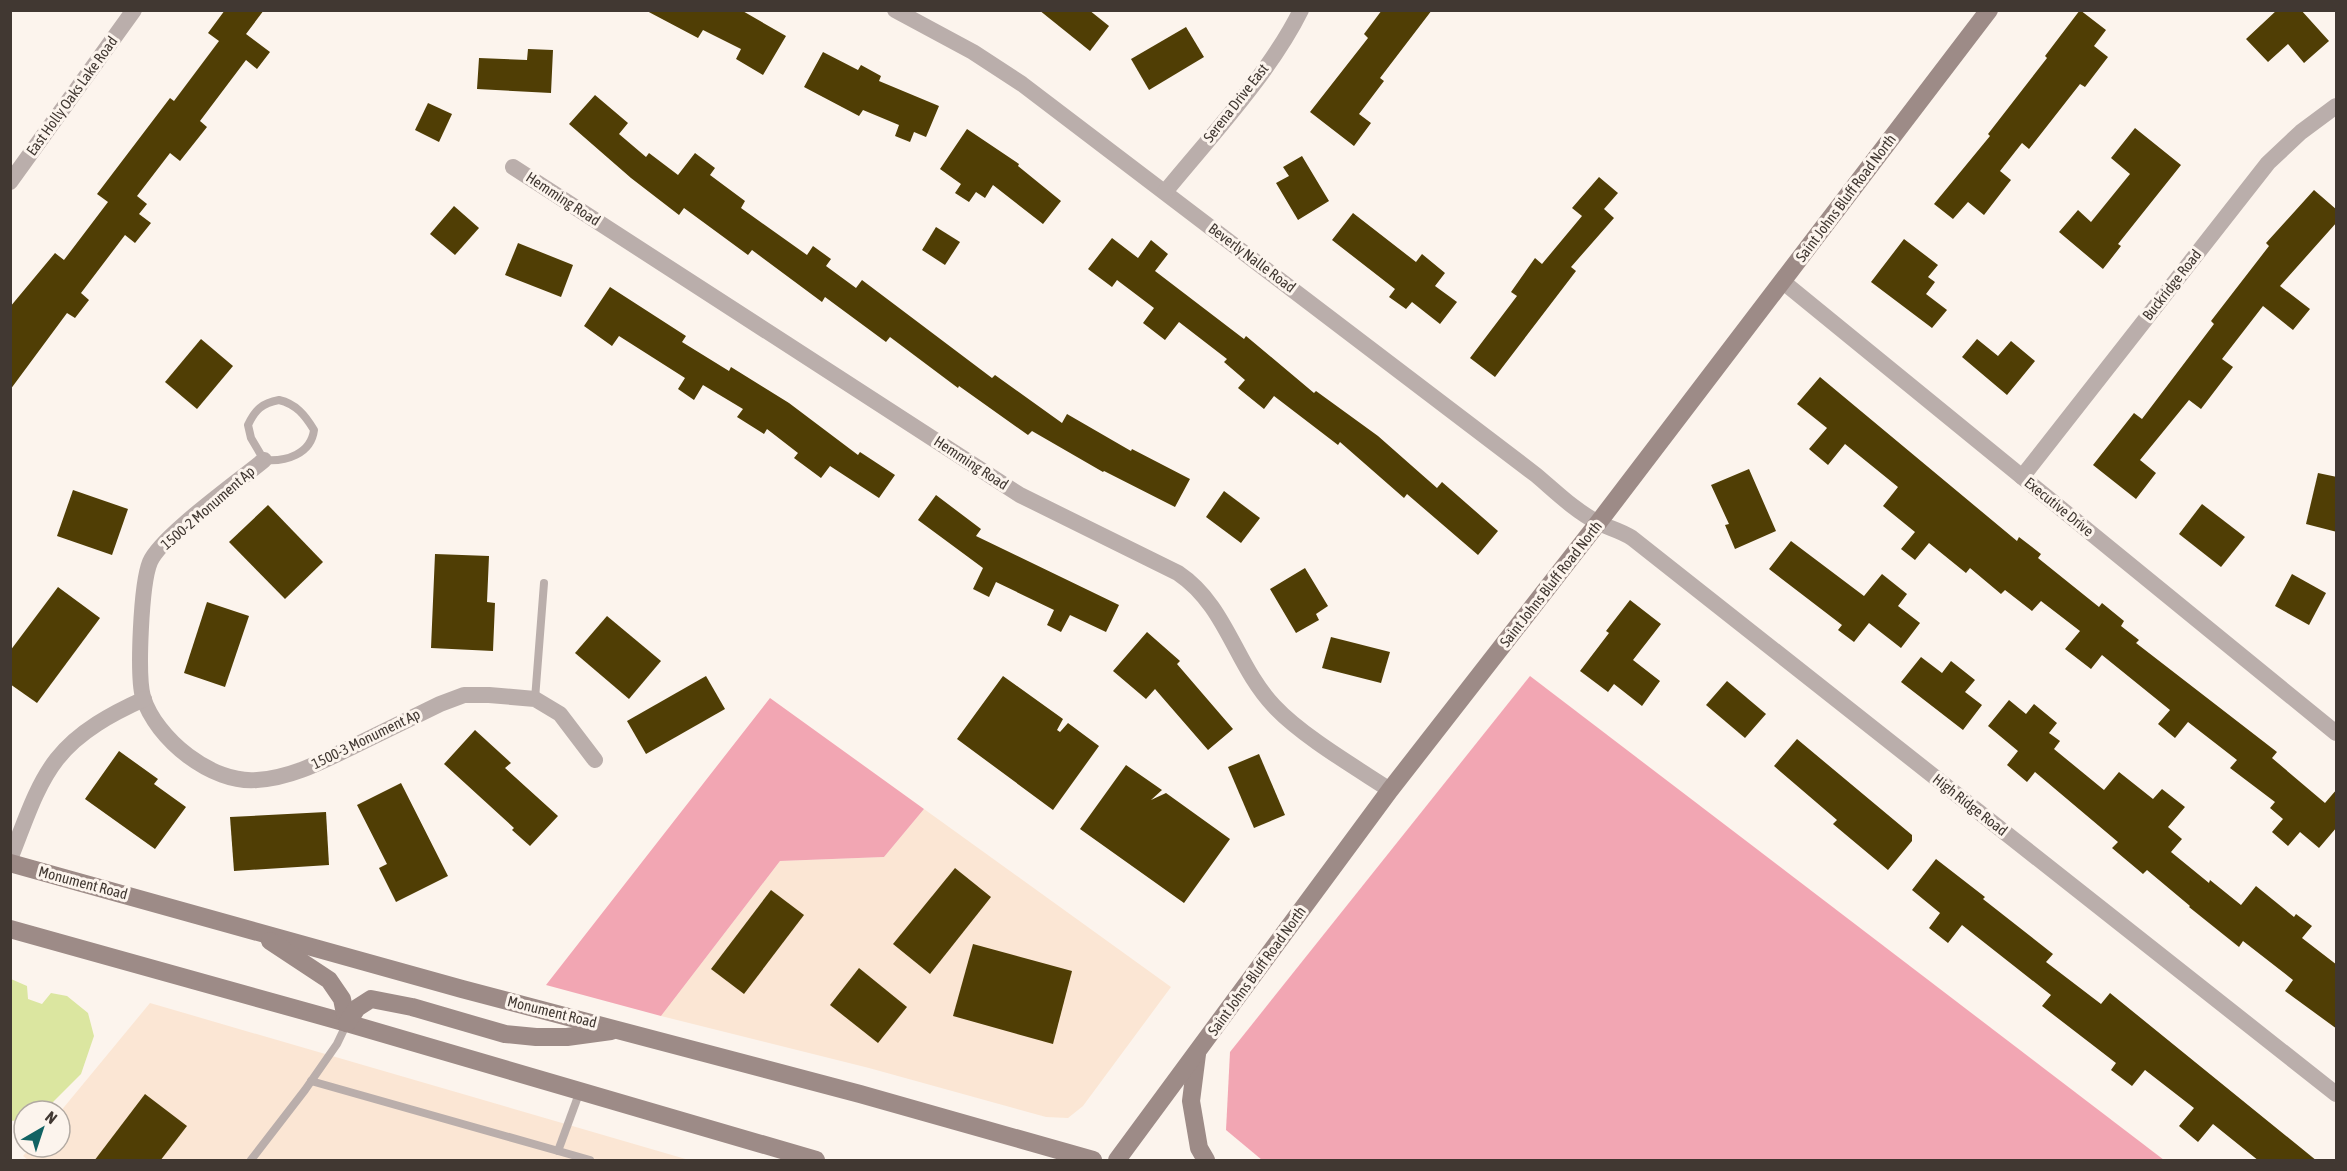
<svg xmlns="http://www.w3.org/2000/svg" width="2347" height="1171" font-family="'Asap Condensed',sans-serif">
  <style>
    .built { fill: #fbe6d4 }
    .forest { fill: #f2a6b3 }
    .water { fill: #dbe6a0 }
    .building { fill: #503e05 }
    .lines { fill: none; stroke-linecap: round; stroke-linejoin: round }
    .lane { stroke: #baaeab; stroke-width: 8 }
    .street { stroke: #baaeab; stroke-width: 16 }
    .secondary { stroke: #9d8b87; stroke-width: 18 }
    .labels { text-anchor: middle; stroke-width: 6; stroke-linejoin: round; paint-order: stroke }
    .street-label { font-size: 15px; fill: #413832; stroke: #fcf4ed }
  </style>
  <rect width="100%" height="100%" fill="#fcf4ed"/>
  <g class="built">
    <path d="M924 809 1171 987 1083 1106 1068 1118 1046 1117 869 1068 661 1016 780 861 884 857Z"/>
    <path d="M150 1003 689 1160H28L23 1156 31 1147H60V1112Z"/>
  </g>
  <g class="forest">
    <path d="M1530 676 2164 1160H1262L1226 1130 1230 1052Z"/>
    <path d="M770 698 924 809 884 857 780 861 661 1016 546 985Z"/>
  </g>
  <path class="water" d="M11 979 27 986 28 999 42 1004 51 993 67 996 88 1013 94 1036 81 1074 44 1111H24V1119L11 1121Z"/>
  <g class="building">
    <path d="M225 10H264L246 34 270 52 257 69 246 60 200 121 207 127 180 161 170 153 137 196 147 204 139 214 151 223 135 243 125 235 81 293 89 300 75 318 67 313 10 390V307L55 253 64 260 108 202 97 194 170 98 174 101 219 41 208 33Z"/>
    <path d="M645 10H741L786 36 763 75 736 59 741 49 703 30 698 38Z"/>
    <path d="M1039 10H1089L1109 26 1090 51Z"/>
    <path d="M1382 10H1432L1380 78 1384 81 1359 114 1371 123 1354 146 1310 112 1368 38 1364 34Z"/>
    <path d="M2080 10 2106 30 2094 46 2108 57 2085 87 2080 84 2029 149 2022 143 2000 171 2011 180 1984 215 1968 202 1953 219 1934 204 1990 136 1988 134 2047 58 2045 56Z"/>
    <path d="M2277 10H2301L2329 41 2304 63 2288 44 2268 62 2246 39Z"/>
    <path d="M1186 27 1204 57 1149 90 1131 59Z"/>
    <path d="M528 49 553 50 551 93 477 89 479 58 527 60Z"/>
    <path d="M823 52 858 70 861 65 881 76 879 81 939 106 926 137 914 132 910 142 895 136 899 125 863 110 859 116 804 87Z"/>
    <path d="M595 95 628 123 619 134 646 157 649 153 678 175 695 153 715 168 710 175 745 201 741 208 807 255 813 246 831 259 826 266 856 288 862 280 992 378 995 375 1062 423 1067 414 1131 451 1132 449 1190 479 1175 507 1104 471 1103 472 1032 431 1028 435 959 386 958 388 890 337 886 342 825 297 822 302 752 250 748 255 684 208 679 215 631 178 569 124Z"/>
    <path d="M428 103 452 114 439 142 415 130Z"/>
    <path d="M2135 128 2181 165 2118 244 2121 246 2103 269 2059 232 2078 210 2091 222 2130 174 2111 158Z"/>
    <path d="M967 129 1019 164 1018 166 1061 201 1043 224 993 185 985 198 976 192 969 202 955 193 961 184 940 169Z"/>
    <path d="M1302 156 1329 201 1298 220 1276 183 1289 176 1283 167Z"/>
    <path d="M1599 177 1618 193 1604 209 1614 218 1571 267 1576 271 1495 377 1470 358 1517 296 1511 292 1535 258 1542 264 1582 216 1572 208Z"/>
    <path d="M2314 190 2337 210V222L2280 286 2310 309 2293 330 2263 306 2222 359 2233 367 2201 409 2189 400 2140 460 2156 473 2136 499 2093 465 2134 413 2142 419 2214 324 2211 321 2269 246 2266 243Z"/>
    <path d="M454 206 479 228 455 255 430 234Z"/>
    <path d="M1353 213 1416 262 1422 254 1445 273 1435 286 1457 302 1440 324 1412 302 1406 309 1389 297 1395 289 1332 240Z"/>
    <path d="M936 227 960 242 945 265 922 250Z"/>
    <path d="M1112 238 1138 258 1151 240 1168 254 1155 271 1244 339 1246 336 1314 393 1316 391 1378 436 1437 488 1442 482 1498 531 1478 555 1407 494 1404 498 1340 442 1338 445 1274 396 1264 409 1238 388 1245 380 1224 362 1227 359 1179 322 1165 340 1143 323 1154 308 1117 280 1112 287 1088 269Z"/>
    <path d="M1904 239 1938 265 1928 277 1935 282 1926 294 1947 310 1932 328 1871 282Z"/>
    <path d="M518 243 573 265 561 297 505 275Z"/>
    <path d="M610 287 686 336 682 342 729 371 731 367 789 403 858 455 860 452 895 475 879 498 830 466 821 478 794 458 798 453 767 429 764 434 737 417 743 409 703 385 694 400 678 389 685 378 619 336 612 346 584 326Z"/>
    <path d="M201 339 233 366 197 409 165 382Z"/>
    <path d="M1977 339 1998 356 2011 341 2035 361 2007 395 1962 357Z"/>
    <path d="M1820 377 2017 541 2019 537 2041 554 2038 558 2099 607 2102 603 2124 621 2121 626 2139 640 2136 643 2277 752 2272 758 2325 803 2337 789V827L2319 848 2300 832 2288 846 2272 832 2283 819 2270 808 2275 802 2230 768 2237 760 2188 722 2175 738 2158 724 2170 710 2102 655 2091 669 2065 649 2080 631 2041 601 2032 611 2005 590 2001 594 1970 568 1966 573 1929 543 1915 560 1901 549 1915 532 1883 506 1898 487 1845 444 1828 465 1809 449 1827 428 1797 404Z"/>
    <path d="M1749 469 1776 531 1735 549 1725 525 1729 524 1711 485Z"/>
    <path d="M2318 473 2337 477V532L2306 524Z"/>
    <path d="M73 490 128 509 112 555 57 536Z"/>
    <path d="M1224 491 1260 518 1241 543 1206 517Z"/>
    <path d="M936 495 981 529 976 536 1119 605 1106 632 1070 615 1061 632 1047 625 1054 610 996 582 989 597 973 589 983 568 918 520Z"/>
    <path d="M2202 504 2245 537 2221 567 2179 534Z"/>
    <path d="M268 505 323 562 285 599 229 542Z"/>
    <path d="M1791 541 1864 596 1882 574 1907 594 1898 606 1920 623 1901 648 1869 623 1854 642 1838 630 1842 625 1769 569Z"/>
    <path d="M435 554 489 556 487 602 495 603 493 651 431 648Z"/>
    <path d="M1305 568 1328 606 1316 614 1319 620 1296 633 1270 589Z"/>
    <path d="M2292 574 2326 593 2309 625 2275 606Z"/>
    <path d="M58 587 100 618 37 703 10 684V651Z"/>
    <path d="M1630 600 1661 624 1633 660 1660 681 1642 706 1614 684 1608 692 1580 671 1609 633 1606 631Z"/>
    <path d="M207 602 249 616 225 687 184 673Z"/>
    <path d="M607 616 661 661 629 699 575 653Z"/>
    <path d="M1147 632 1180 661 1177 664 1233 729 1208 750 1155 689 1146 699 1113 671Z"/>
    <path d="M1331 637 1390 652 1381 683 1322 668Z"/>
    <path d="M1921 657 1942 673 1951 661 1975 680 1965 692 1982 705 1963 730 1901 682Z"/>
    <path d="M706 676 725 709 646 754 627 721Z"/>
    <path d="M1003 676 1063 719 1057 730 1060 732 1068 723 1099 746 1053 810 957 739Z"/>
    <path d="M1727 681 1766 714 1745 738 1706 705Z"/>
    <path d="M2009 700 2026 714 2034 704 2057 723 2049 733 2060 741 2054 749 2104 790 2119 772 2153 799 2162 789 2185 807 2168 827 2182 839 2171 852 2209 883 2210 880 2241 905 2256 886 2294 917 2296 914 2312 926 2302 938 2337 965V1029L2285 991 2293 980 2243 941 2239 947 2189 907 2190 906 2147 870 2143 874 2112 848 2118 842 2035 772 2027 782 2007 765 2018 751 1988 726Z"/>
    <path d="M475 730 511 763 505 768 558 816 530 846 512 830 514 828 444 764Z"/>
    <path d="M1797 739 1912 835V841L1888 870 1833 824 1837 820 1774 766Z"/>
    <path d="M119 751 158 779 154 784 186 807 155 849 85 799Z"/>
    <path d="M1259 754 1285 815 1254 828 1228 767Z"/>
    <path d="M1126 765 1162 790 1151 800 1166 793 1230 839 1184 903 1080 829Z"/>
    <path d="M401 783 448 876 396 902 379 868 387 864 357 805Z"/>
    <path d="M326 812 329 865 234 871 230 817Z"/>
    <path d="M1936 859 1985 897 1983 899 2053 954 2046 962 2101 1004 2110 993 2317 1161H2259L2213 1124 2198 1142 2179 1126 2194 1108 2145 1070 2132 1086 2111 1070 2116 1063 2042 1006 2051 995 1962 925 1948 943 1929 928 1940 913 1912 890Z"/>
    <path d="M955 868 991 897 930 974 893 944Z"/>
    <path d="M771 890 804 915 744 994 711 969Z"/>
    <path d="M973 944 1072 971 1053 1044 953 1016Z"/>
    <path d="M859 968 907 1007 878 1043 830 1005Z"/>
    <path d="M145 1094 187 1126 160 1161H94Z"/>
  </g>
  <g class="lines">
    <g class="lane">
      <path d="M279 400C296 404 305 415 314 430 311 454 286 462 264 460L251 438 248 425C255 410 262 403 279 400Z"/>
      <path d="M535 699 544 583"/>
      <path d="M311 1081 590 1160"/>
      <path d="M558 1151 580 1091"/>
      <path d="M251 1160 305 1090 337 1044 347 1023"/>
    </g>
    <g class="street">
      <path d="M895 10 973 52 1022 84 1536 475C1555 491 1574 510 1597 522 1608 528 1620 530 1632 538L2336 1094"/>
      <path d="M513 167 1020 495 1178 573C1227 606 1235 665 1274 706 1302 736 1355 767 1390 790"/>
      <path d="M10 182 134 10"/>
      <path d="M1165 192C1210 137 1270 73 1301 10"/>
      <path d="M1782 281 2336 733"/>
      <path d="M264 460C239 481 161 536 150 562 141 584 137 675 143 697 156 739 212 784 257 780 292 778 323 761 354 746 383 732 411 718 440 704L464 695H489L535 699 560 714 595 760"/>
      <path d="M2022 477 2268 163 2301 132 2336 106"/>
      <path d="M10 859C24 825 35 787 57 759 79 731 113 713 144 699"/>
    </g>
    <g class="secondary">
      <path d="M10 863 462 989 860 1094 1093 1160"/>
      <path d="M10 929 347 1023 816 1160"/>
      <path d="M270 941 329 980 342 999 347 1023"/>
      <path d="M347 1023 357 1008 371 999 412 1007 505 1034 536 1037H567L611 1031"/>
      <path d="M1197 1054 1191 1101 1199 1148 1206 1160"/>
      <path d="M1117 1160 1390 790 1598 523 1989 10"/>
    </g>
  </g>
  <g class="labels">
    <g class="street-label">
      <text transform="translate(72 96) rotate(-54)" y="5">East Holly Oaks Lake Road</text>
      <text transform="translate(1236 103) rotate(-52)" y="5">Serena Drive East</text>
      <text transform="translate(1846 198) rotate(-53)" y="5">Saint Johns Bluff Road North</text>
      <text transform="translate(563 199) rotate(33)" y="5">Hemming Road</text>
      <text transform="translate(1252 258) rotate(37)" y="5">Beverly Nalle Road</text>
      <text transform="translate(2172 285) rotate(-52)" y="5">Buckridge Road</text>
      <text transform="translate(971 463) rotate(33)" y="5">Hemming Road</text>
      <text transform="translate(2059 507) rotate(39)" y="5">Executive Drive</text>
      <text transform="translate(208 508) rotate(-41)" y="5">1500-2 Monument Ap</text>
      <text transform="translate(1551 584) rotate(-52)" y="5">Saint Johns Bluff Road North</text>
      <text transform="translate(366 739) rotate(-26)" y="5">1500-3 Monument Ap</text>
      <text transform="translate(1970 805) rotate(38)" y="5">High Ridge Road</text>
      <text transform="translate(83 883) rotate(15)" y="5">Monument Road</text>
      <text transform="translate(1257 971) rotate(-54)" y="5">Saint Johns Bluff Road North</text>
      <text transform="translate(552 1012) rotate(14)" y="5">Monument Road</text>
    </g>
  </g>
  <rect width="2347" height="1171" fill="none" stroke="#413832" stroke-width="24"/>
  <g transform="translate(42 1129) rotate(39)"><circle r="28" fill="#fcf4ed" stroke="#b1a9a2" stroke-width="1.5"/>
  <path d="M0-4.5L10 22L0 15L-10 22Z" fill="#116263"/>
  <text y="-9" font-size="16" font-weight="bold" text-anchor="middle" fill="#413832">N</text>
  </g>
</svg>
